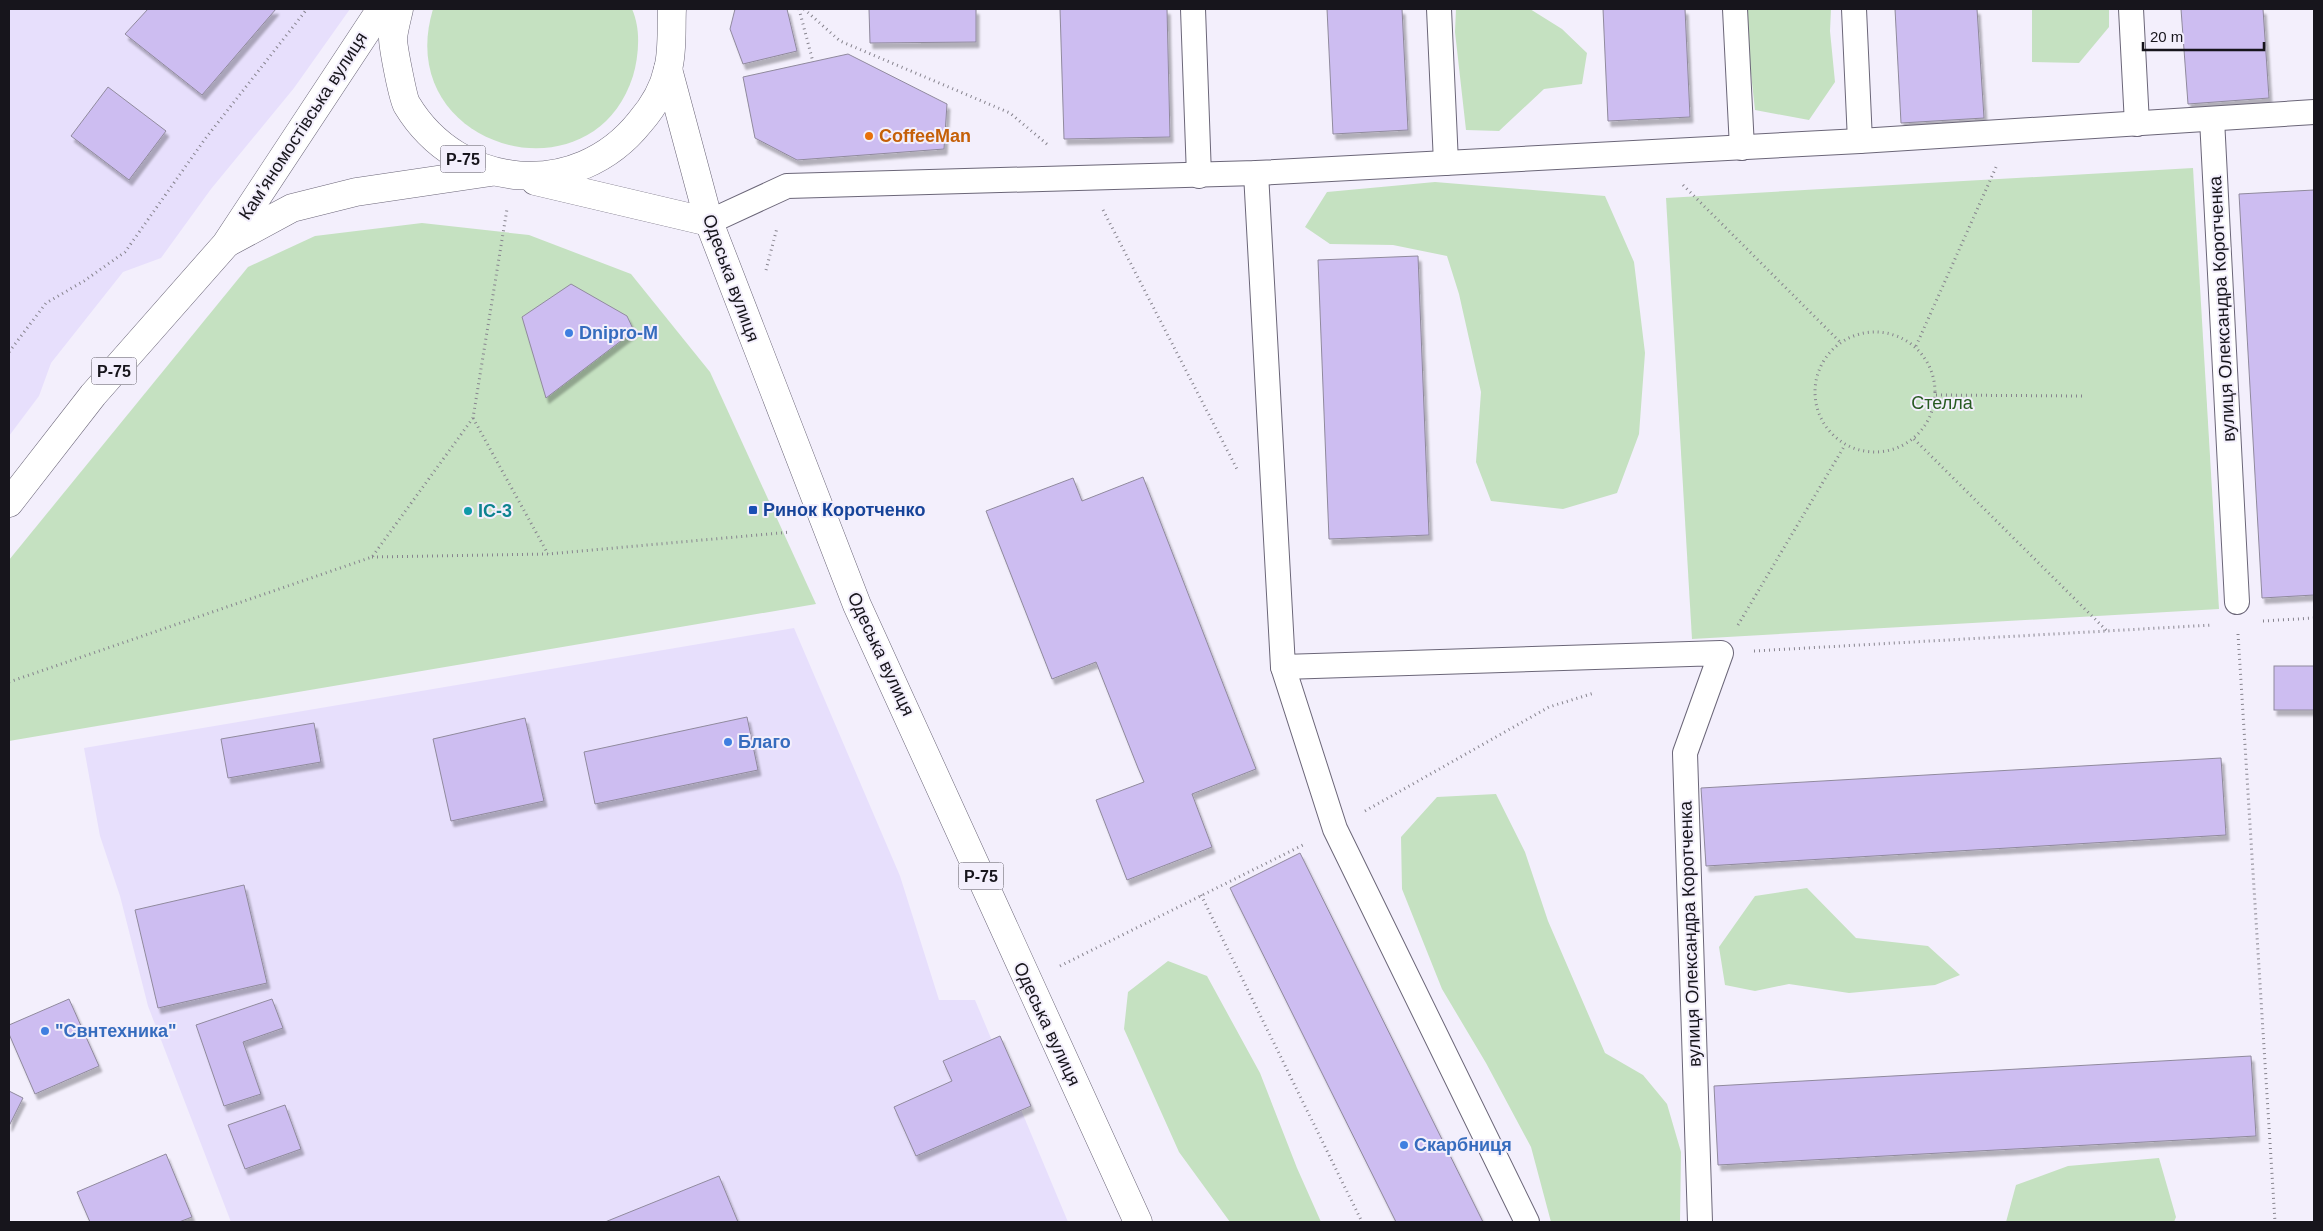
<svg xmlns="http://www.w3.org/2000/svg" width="2323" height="1231" font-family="Arial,sans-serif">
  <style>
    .built { fill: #e7dffc }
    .green { fill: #c5e1c1 }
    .building { fill: #cdbdf1; stroke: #908a9d; filter: url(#shadow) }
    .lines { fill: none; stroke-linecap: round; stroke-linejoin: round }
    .lane-casing { stroke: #6b6678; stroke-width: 26 }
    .primary-casing { stroke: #6b6678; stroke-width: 29 }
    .path { stroke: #87848e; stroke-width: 3; stroke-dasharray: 1 4; stroke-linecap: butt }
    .lane { stroke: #fff; stroke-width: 24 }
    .primary { stroke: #fff; stroke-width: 28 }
    .food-dot { fill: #e8710a; stroke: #f3effc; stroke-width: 2 }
    .shop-dot { fill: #3f7fe0; stroke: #f3effc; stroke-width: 2 }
    .transit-dot { fill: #1a4fb4; stroke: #f3effc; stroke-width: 2 }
    .culture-dot { fill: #0f9aa8; stroke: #f3effc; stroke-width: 2 }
    .labels { text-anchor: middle; stroke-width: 4; stroke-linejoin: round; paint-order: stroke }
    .shield { fill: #f3effc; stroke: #59565f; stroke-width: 1 }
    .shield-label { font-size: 16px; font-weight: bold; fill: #17151c }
    .street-label { font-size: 18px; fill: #17151c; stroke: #f3effc }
    .food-label { font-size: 18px; font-weight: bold; fill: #c56008; stroke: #f3effc; text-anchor: start }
    .shop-label { font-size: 18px; font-weight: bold; fill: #366cbe; stroke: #f3effc; text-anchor: start }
    .park-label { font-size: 18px; fill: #275a21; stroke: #f3effc }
    .transit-label { font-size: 18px; font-weight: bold; fill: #164399; stroke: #f3effc; text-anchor: start }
    .culture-label { font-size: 18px; font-weight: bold; fill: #0d838f; stroke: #f3effc; text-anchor: start }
  </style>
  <defs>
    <filter id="shadow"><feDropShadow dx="3" dy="5.5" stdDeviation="1" flood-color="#0004"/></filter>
  </defs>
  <rect width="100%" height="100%" fill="#f3effc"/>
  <g class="built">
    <path d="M9 9H350L294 88 211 189 161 258 123 272 51 363 39 396 9 436Z"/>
    <path d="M794 628 900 876 939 1000H975L1068 1222H231L148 1006 120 896 100 836 84 748Z"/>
  </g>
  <g class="green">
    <path d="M433 9H632C641 29 639 55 633 76 592 205 391 148 433 9Z"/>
    <path d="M1456 9H1530L1562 29 1587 53 1582 84 1544 89 1499 131 1466 130 1455 32Z"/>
    <path d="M1744 9H1831L1830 31 1835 82 1809 120 1755 110Z"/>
    <path d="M2032 9H2109V27L2079 63 2032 62Z"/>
    <path d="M2193 168 2219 609 1692 639 1666 198Z"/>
    <path d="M1435 182 1605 196 1634 262 1645 353 1639 434 1617 493 1563 509 1491 501 1476 462 1481 392 1459 294 1447 256 1393 245 1330 244 1305 227 1327 192Z"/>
    <path d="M422 223 529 235 631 274 710 372 816 604 9 741V560L248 267 315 236Z"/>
    <path d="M1496 794 1525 852 1548 921 1605 1053 1643 1075 1667 1104 1681 1152 1680 1222H1551L1531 1147 1486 1063 1442 989 1402 889 1401 837 1437 797Z"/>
    <path d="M1807 888 1856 938 1928 946 1960 975 1935 985 1849 993 1789 984 1755 991 1725 985 1719 947 1755 896Z"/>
    <path d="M1168 961 1207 976 1260 1073 1297 1168 1321 1222H1230L1179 1152 1124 1029 1128 992Z"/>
    <path d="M2159 1158 2176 1217 2174 1222H2006L2016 1185 2068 1166Z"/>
  </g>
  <g class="building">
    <path d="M148 9H276L202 95 125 34Z"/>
    <path d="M735 9H787L797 51 743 64 730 29Z"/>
    <path d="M869 9H976V42L870 43Z"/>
    <path d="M1060 9H1167L1170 137 1064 139Z"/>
    <path d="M1327 9H1402L1408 130 1333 134Z"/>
    <path d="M1603 9H1685L1690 117 1608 121Z"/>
    <path d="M1895 9H1977L1984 118 1901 123Z"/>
    <path d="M2181 9H2263L2269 98 2188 104Z"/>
    <path d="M848 54 947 104 944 149 797 160 755 138 743 77Z"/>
    <path d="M108 87 166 131 129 180 71 136Z"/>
    <path d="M2314 190V595L2262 598 2239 194Z"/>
    <path d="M1418 256 1429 535 1329 539 1318 260Z"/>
    <path d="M571 284 627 316 634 331 546 398 522 317Z"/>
    <path d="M1143 477 1256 769 1192 794 1212 847 1127 880 1096 800 1144 782 1138 768 1096 662 1052 679 986 511 1073 478 1082 501Z"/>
    <rect x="2274" y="666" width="40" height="44"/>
    <path d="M747 717 758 770 595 804 584 752Z"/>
    <path d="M525 718 544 801 451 821 433 739Z"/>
    <path d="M314 723 321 762 228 778 221 739Z"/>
    <path d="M2221 758 2226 835 1706 866 1701 788Z"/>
    <path d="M1300 853 1483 1222H1396L1230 888Z"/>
    <path d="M244 885 267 983 158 1008 135 910Z"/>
    <path d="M69 999 99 1066 35 1094 9 1034V1025Z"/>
    <path d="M272 999 283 1028 243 1042 261 1094 224 1106 196 1025Z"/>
    <path d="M1000 1036 1031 1106 916 1156 894 1107 952 1081 943 1061Z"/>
    <path d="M2251 1056 2256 1136 1718 1165 1714 1086Z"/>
    <path d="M9 1091 23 1098 9 1126Z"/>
    <path d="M285 1105 301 1149 245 1169 228 1125Z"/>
    <path d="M166 1154 192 1217 179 1222H90L77 1192Z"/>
    <path d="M719 1176 738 1222H605Z"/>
  </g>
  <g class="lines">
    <g class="lane-casing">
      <g id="lane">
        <path d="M1193 9 1199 176"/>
        <path d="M1439 9 1446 163"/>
        <path d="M1735 9 1742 148"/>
        <path d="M1854 9 1860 141"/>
        <path d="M2131 9 2137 124"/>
        <path d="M2212 119 2237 602"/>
        <path d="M1256 173 1283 667 1721 653 1685 753 1700 1222"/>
        <path d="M709 222 787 186 1256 173 1860 141 2314 112"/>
        <path d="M1283 667 1335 829 1527 1222"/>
      </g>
    </g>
    <g class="primary-casing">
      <g id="primary">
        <path d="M399 9C397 18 394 29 393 38 393 47 403 99 407 105 459 191 577 201 640 122 653 107 664 88 668 69 673 51 671 28 672 9"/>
        <path d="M668 69 709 222 857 605 1138 1222"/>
        <path d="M535 181 709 222"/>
        <path d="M229 242 292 208 356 192 491 172"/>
        <path d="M9 503 93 395 226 244 381 9"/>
      </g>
    </g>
    <g class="path">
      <path d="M799 9 813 62"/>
      <path d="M804 9 840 41 1010 113 1048 145"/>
      <path d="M1683 185 1840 342"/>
      <path d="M1103 210 1238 471"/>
      <path d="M766 270 777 228"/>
      <circle cx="1875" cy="392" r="60"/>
      <path d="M1916 346 1997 165"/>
      <path d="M9 352 46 303 84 281 125 252 205 139 307 9"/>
      <path d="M1936 395 2082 396"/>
      <path d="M473 418 548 554"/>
      <path d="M1914 439 2108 632"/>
      <path d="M372 557 548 554 791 532"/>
      <path d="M2263 621 2314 618"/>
      <path d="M1738 625 1845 445"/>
      <path d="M2238 634 2275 1222"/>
      <path d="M1754 651 2212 625"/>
      <path d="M9 682 372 557 473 418 507 209"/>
      <path d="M1365 811 1549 707 1594 693"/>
      <path d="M1201 895 1362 1222"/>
      <path d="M1060 966 1305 844"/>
    </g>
    <use href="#lane" class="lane"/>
    <use href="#primary" class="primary"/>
  </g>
  <circle class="food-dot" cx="869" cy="136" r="5"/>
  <g class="shop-dot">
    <circle cx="569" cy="333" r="5"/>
    <circle cx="728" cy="742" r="5"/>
    <circle cx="45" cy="1031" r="5"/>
    <circle cx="1404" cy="1145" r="5"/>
  </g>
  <rect class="transit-dot" x="748" y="505" width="10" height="10" rx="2.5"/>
  <circle class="culture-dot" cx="468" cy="511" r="5"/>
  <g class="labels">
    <g class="shield">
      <rect x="440.5" y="145.5" width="45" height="27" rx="4"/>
      <rect x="91.5" y="357.5" width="45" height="27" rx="4"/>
      <rect x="958.5" y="862.5" width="45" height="27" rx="4"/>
    </g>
    <g class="shield-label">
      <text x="463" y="165">Р-75</text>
      <text x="114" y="377">Р-75</text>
      <text x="981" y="882">Р-75</text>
    </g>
    <g class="street-label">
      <text transform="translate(303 126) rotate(-57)" y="6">Камʼяномостівська вулиця</text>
      <text transform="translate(731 278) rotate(70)" y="6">Одеська вулиця</text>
      <text transform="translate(2222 309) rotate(-93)" y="6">вулиця Олександра Коротченка</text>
      <text transform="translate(881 654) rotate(65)" y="6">Одеська вулиця</text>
      <text transform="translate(1690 934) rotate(-92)" y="6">вулиця Олександра Коротченка</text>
      <text transform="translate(1047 1024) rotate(65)" y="6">Одеська вулиця</text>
    </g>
    <g class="food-label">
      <text x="879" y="142">CoffeeMan</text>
    </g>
    <g class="shop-label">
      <text x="579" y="339">Dnipro-M</text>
      <text x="738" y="748">Благо</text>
      <text x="55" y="1037">"Свнтехника"</text>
      <text x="1414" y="1151">Скарбниця</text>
    </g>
    <g class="park-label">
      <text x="1942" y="409">Стелла</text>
    </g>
    <g class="transit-label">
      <text x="763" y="516">Ринок Коротченко</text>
    </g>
    <g class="culture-label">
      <text x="478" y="517">ІС-3</text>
    </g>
  </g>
  <rect width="2323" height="1231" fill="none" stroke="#17151c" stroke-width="20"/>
  <path d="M2143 42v8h121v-8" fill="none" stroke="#17151c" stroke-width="2.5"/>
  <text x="2150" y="42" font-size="15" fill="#17151c" stroke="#f3effc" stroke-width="4" paint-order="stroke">20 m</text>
</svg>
